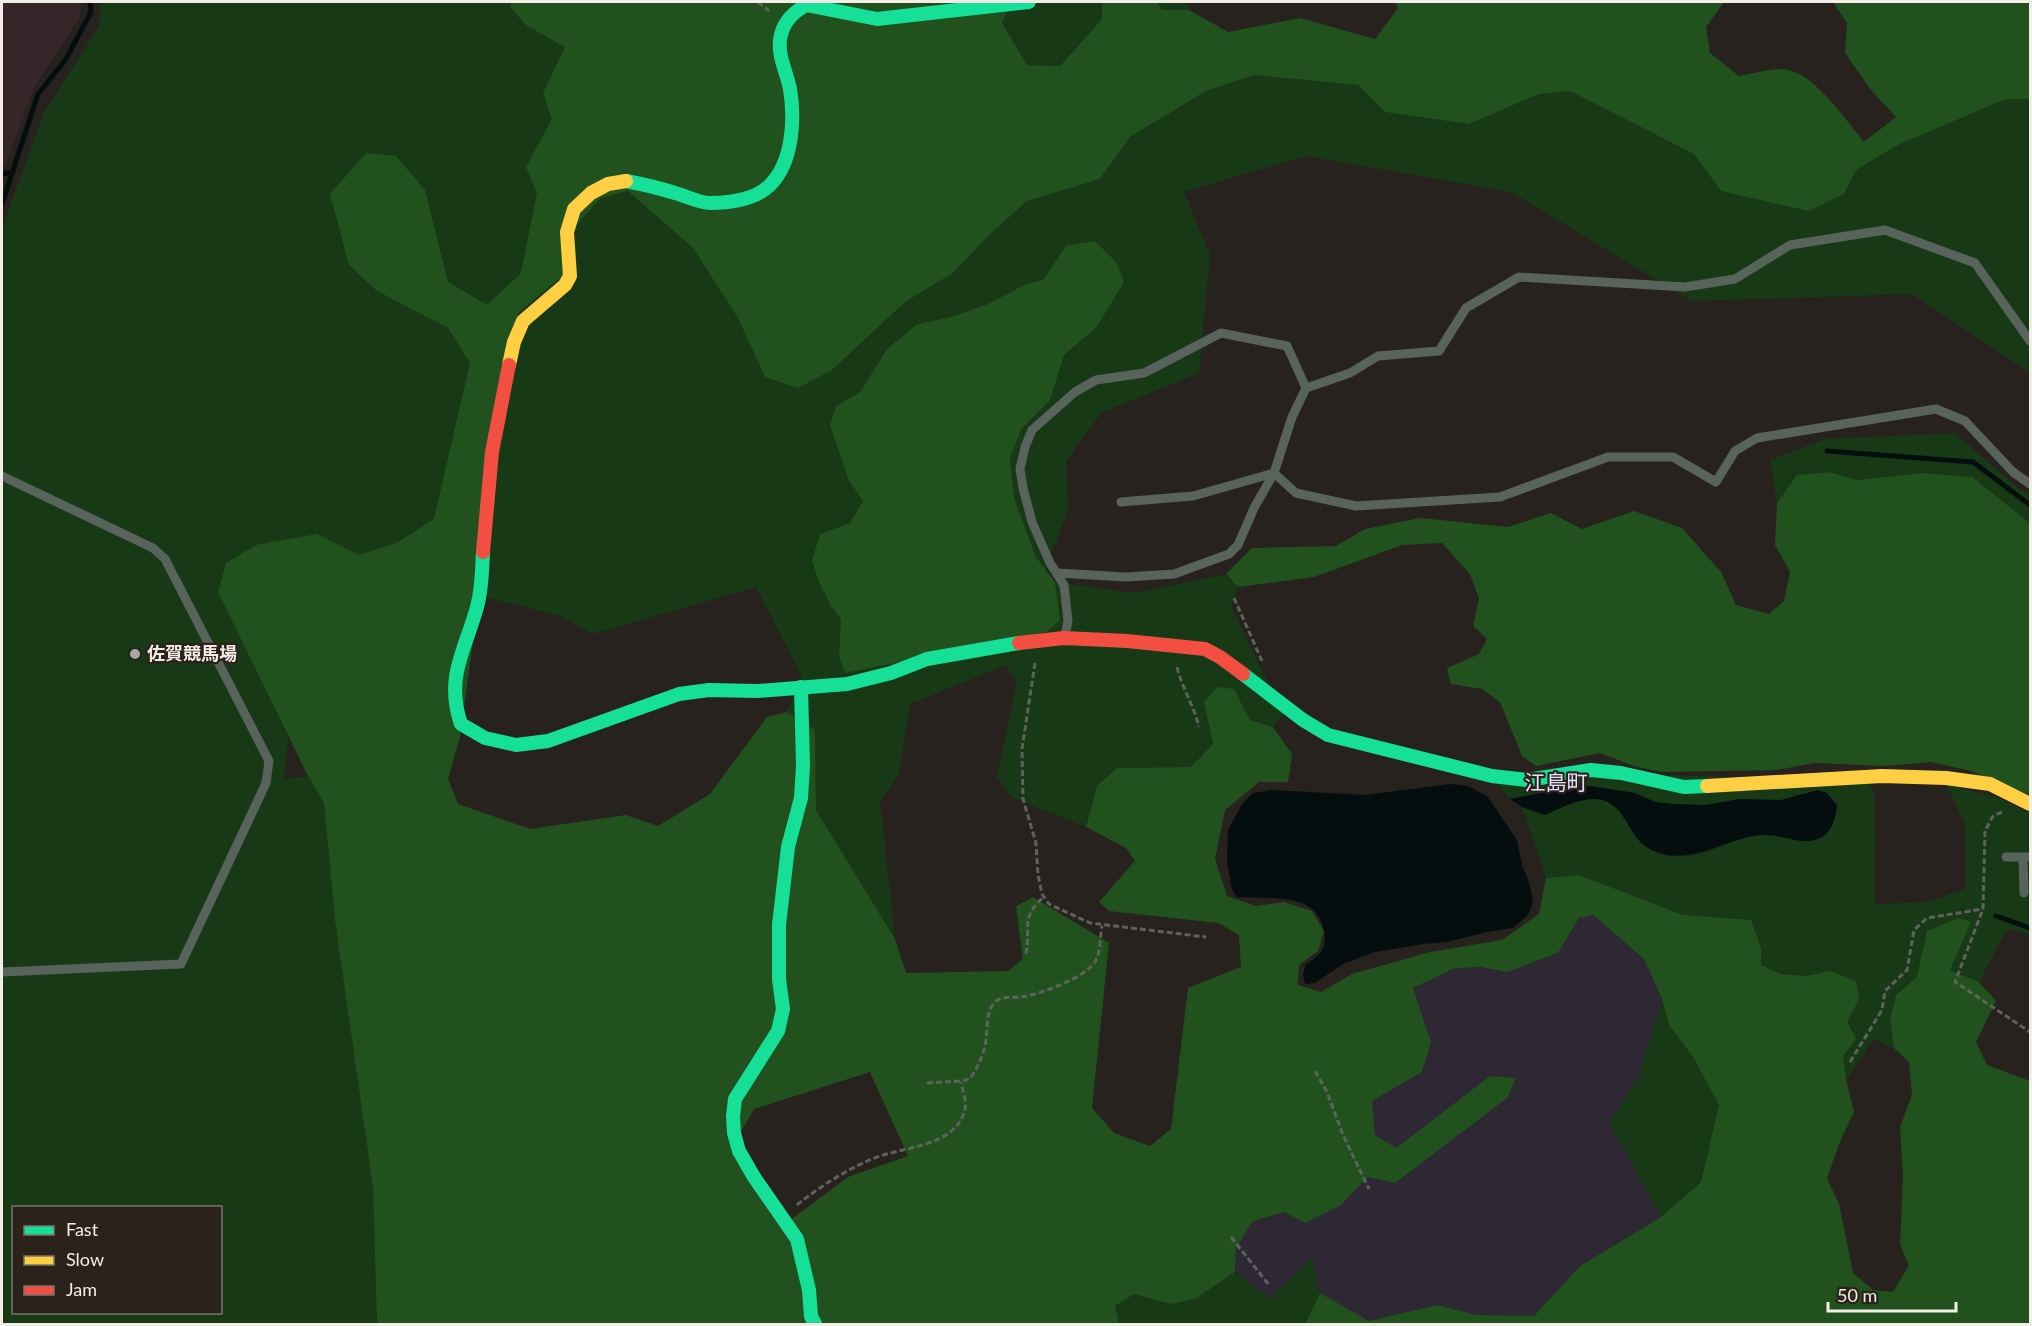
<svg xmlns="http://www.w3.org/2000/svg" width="2032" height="1326" font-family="Lato,'Noto Sans JP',sans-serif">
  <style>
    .commercial { fill: #362529 }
    .industrial { fill: #2e2734 }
    .green { fill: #183915; fill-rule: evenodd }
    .forest { fill: #21521e; fill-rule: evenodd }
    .water { fill: #040e0f }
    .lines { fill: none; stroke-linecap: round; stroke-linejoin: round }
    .stream { stroke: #040e0f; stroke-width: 5 }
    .path { stroke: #5e625d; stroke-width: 3; stroke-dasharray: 6 3; stroke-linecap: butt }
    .lane { stroke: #58635c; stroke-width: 9 }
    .fast { stroke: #16e098; stroke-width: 14 }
    .slow { stroke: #ffcf43; stroke-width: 14 }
    .jam { stroke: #f24e42; stroke-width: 14 }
    .poi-dot { fill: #aca6a1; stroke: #2b221a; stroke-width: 2 }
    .labels { text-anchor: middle; stroke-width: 4.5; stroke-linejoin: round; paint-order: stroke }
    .poi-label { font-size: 18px; font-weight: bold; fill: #f3ede7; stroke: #2b221a; text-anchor: start }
    .quarter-label { font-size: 21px; fill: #e0e0fd; stroke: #2b221a }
  </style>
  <rect width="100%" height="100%" fill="#27221e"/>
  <path class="commercial" d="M2 2H81L80 17 34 88 2 174Z"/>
  <path class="industrial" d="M1593 915 1644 959 1662 999 1638 1078 1609 1122 1661 1217 1580 1266 1534 1316 1477 1315 1437 1305 1369 1321 1320 1293 1312 1257 1270 1299 1235 1272 1236 1248 1253 1221 1284 1212 1341 1205 1368 1177 1490 1076 1396 1148 1375 1135 1372 1101 1422 1072 1431 1043 1413 988 1455 968 1481 967 1507 972 1558 953 1579 918Z"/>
  <g class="green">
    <path d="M101 2H647L563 240 601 198 628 191 693 248 738 318 765 376 832 370 905 302 953 273 989 235 1027 201 1100 179 1130 137 1206 91 1254 75 1358 85 1385 112 1469 124 1539 94 1570 91 1694 154 1721 191 1844 195 1856 170 1900 144 2006 99H2030V373L1912 294 1692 301 1511 192 1306 156 1184 192 1210 255 1199 373 1101 413 1066 461 1068 510 1045 571 1036 557 1014 498 1010 457 1022 428 1050 399 1064 355 1096 328 1066 246 1043 280 1026 284 988 304 951 317 917 324 887 349 860 392 836 406 831 425 849 481 863 501 850 523 820 534 819 582 831 606 841 619 839 656 1060 620 1055 582 1135 593 1226 574 1238 587 1231 606 1283 714 1273 727 1250 720 1234 689 1204 702 1213 744 1191 767 1117 768 1097 786 1086 827 1011 797 997 776 1017 683 1006 665 910 704 899 775 880 801 895 939 816 810 815 731 786 712 802 677 756 587 593 634 557 615 472 594 434 519 396 543 359 555 248 574 288 736 284 779 308 776 324 803 335 920 373 1187 377 1324H2V227L44 113 99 26ZM14 1208H220V1312H14Z"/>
    <path d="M1011 2H1102V19L1060 66 1027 65 1002 23Z"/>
    <path d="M1157 2H1187L1189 10H1162Z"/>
    <path d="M1955 433 2019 489 2030 492V523L1972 477 1922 473 1857 480 1829 472 1797 475 1777 503 1770 460 1825 439Z"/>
    <path d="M1595 773 1867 781 1874 791 1875 904 1929 902 1966 888 1965 824 1946 784 1996 797 2030 813V935L2007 929 1979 982 1950 970 1917 977 1896 995 1890 1020 1894 1048 1873 1039 1846 1080 1843 1056 1847 1022 1859 1000 1830 971C1802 977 1788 977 1761 965V948L1715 919 1683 915 1579 875 1546 878 1522 807 1545 815C1563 806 1596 789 1614 805 1624 814 1627 826 1636 835 1640 840 1674 854 1682 855 1705 858 1729 840 1752 836 1769 833 1785 837 1802 840L1804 793 1781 800 1739 799 1706 805 1673 804 1655 802 1634 793 1590 786 1565 788 1510 799 1498 785Z"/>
    <path d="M1662 999 1669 1025 1693 1057 1719 1105 1701 1182 1661 1217 1609 1122 1638 1078Z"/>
    <path d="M1312 1257 1320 1293 1305 1324H1119L1115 1306 1134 1294 1171 1304 1195 1299 1235 1272 1270 1299Z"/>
  </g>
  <g class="forest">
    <path d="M512 2H1011L1002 23 1027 65 1060 66 1102 19V2H1157L1162 10H1189L1228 32 1300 18 1375 39 1398 8 1395 2H1724L1706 27 1710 53 1739 76C1752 74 1768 69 1781 69 1812 69 1846 120 1864 142L1896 117 1871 90 1845 53 1847 23 1833 2H2030V99H2006L1900 144 1856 170 1844 194 1809 211 1721 191 1694 154 1570 91 1539 94 1469 124 1385 112 1358 85 1254 75 1206 91 1130 137 1100 179 1027 201 989 235 953 273 905 302 832 370 798 388 765 377 738 318 693 248 628 191 601 198 563 240 566 273 518 313 460 737 448 779 458 804 530 829 626 815 658 826 710 794 767 717 786 712 815 730 816 810 895 939 906 973 1008 971 1023 959 1016 906 1033 897 1109 943 1092 1108 1114 1133 1150 1146 1171 1129 1188 988 1241 967 1239 935 1218 923 1109 911 1099 902 1135 861 1126 848 1086 827 1097 786 1117 768 1191 767 1213 744 1204 702 1217 687 1234 689 1250 720 1273 727 1292 754 1288 782H1259L1225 810 1215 859 1227 896 1256 906 1284 902 1312 911 1324 931 1318 951 1299 965 1298 985 1321 992 1352 974 1430 952 1502 940 1539 914 1546 878 1579 875 1683 915 1751 920 1761 948V965L1782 974 1805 976 1830 971 1856 981 1859 1000 1847 1022 1856 1039 1843 1056 1846 1080 1854 1112 1841 1139 1827 1178 1839 1204 1853 1273 1873 1290 1893 1292 1909 1265 1900 1245 1903 1177 1900 1127 1912 1095 1909 1062 1894 1048 1890 1020 1896 995 1917 977 1927 931 1959 918 1971 922 1950 970 1979 982 1996 1001 1976 1042 1987 1065 2030 1081V1324H1305L1320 1293 1369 1321 1437 1305 1477 1315 1534 1316 1580 1266 1661 1217 1701 1182 1719 1105 1693 1057 1669 1025 1662 999 1644 959 1593 915 1579 918 1558 953 1507 972 1481 967 1455 968 1413 988 1431 1042 1422 1072 1372 1101 1375 1135 1396 1148 1490 1076 1516 1078 1507 1098 1395 1183 1368 1177 1341 1205 1305 1223 1284 1212 1253 1221 1236 1248 1235 1272 1195 1299 1171 1304 1134 1294 1115 1306 1119 1324H377L373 1187 335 920 324 803 308 776 218 592 226 563 256 545 317 534 359 555 396 543 434 519 470 363 448 328 377 291 349 265 330 194 366 153 396 156 425 190 448 282 487 305 521 273 537 193 526 167 552 119 543 93 565 47 526 25 510 7ZM870 1072 908 1156 848 1177 781 1227 731 1149 754 1109Z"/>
    <path d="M1095 241 1116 262 1124 282 1096 328 1064 355 1050 400 1022 428 1010 457 1014 498 1036 557 1055 582 1060 620 1046 632 845 673 839 656 841 619 831 606 819 582 812 561 820 534 850 523 863 501 849 481 830 425 836 406 860 392 887 349 917 324 951 317 988 304 1026 284 1043 280 1066 246Z"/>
    <path d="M1829 472 1857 480 1922 473 1972 477 2030 523V795L1971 771 1931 762 1884 766 1815 763 1777 770 1663 772 1637 767 1600 753 1536 766 1522 756 1500 702 1482 689 1451 684 1447 668 1479 654 1487 639 1473 626 1479 598 1470 574 1442 543 1402 545 1314 577 1238 587 1226 574 1252 548 1336 546 1365 529 1420 518 1508 527 1551 513 1582 529 1634 511 1682 528 1721 572 1736 605 1769 614 1784 601 1790 572 1775 545 1777 503 1797 475Z"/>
  </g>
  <g class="water">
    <path d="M1450 784 1468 786 1487 796 1517 840 1522 865 1530 885 1533 902 1528 915 1513 928 1487 932 1447 942 1423 944 1375 952 1343 964 1315 983 1305 984 1303 975 1306 964C1319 956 1328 948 1324 931 1317 890 1268 900 1237 897L1232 890 1227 862 1228 830 1242 804 1253 793 1271 790 1366 795Z"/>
    <path d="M1590 786 1635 793 1655 802 1673 804 1706 805 1739 799 1781 800 1818 790 1827 793 1837 805C1836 817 1832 834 1818 839 1802 846 1781 834 1764 835 1727 836 1686 871 1648 848 1628 836 1626 806 1602 800 1584 795 1561 808 1545 815L1522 807 1510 799 1565 788Z"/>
  </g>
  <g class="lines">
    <g class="stream">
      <path d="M2 174 13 172"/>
      <path d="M2 204 38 94 66 59 91 12 90 2"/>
      <path d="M1827 451 1973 462 2030 505"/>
      <path d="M1996 916 2030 928"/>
    </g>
    <g class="path">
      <path d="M758 2 769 11"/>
      <path d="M1234 598 1262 661"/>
      <path d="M1035 663 1022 749 1023 799 1036 843 1038 875 1042 894 1049 904 1090 923 1206 937"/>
      <path d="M1177 667C1182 688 1194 706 1199 727"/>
      <path d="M2002 812 1993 816 1985 831 1983 909 1955 982 2030 1032"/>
      <path d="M1026 954C1031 927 1020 917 1044 897"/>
      <path d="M1850 1062 1882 1010 1885 991 1907 970 1914 930 1927 918 1983 909"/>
      <path d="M1315 1071 1327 1092 1343 1135 1369 1189"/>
      <path d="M927 1083 961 1081 970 1079C977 1068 982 1058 985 1046 988 1033 985 1011 995 1002 1003 995 1012 998 1021 997 1039 995 1086 977 1095 962 1101 952 1100 936 1102 926"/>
      <path d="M797 1205C819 1187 846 1170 872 1159 902 1146 956 1148 965 1109 967 1101 962 1089 961 1082"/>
      <path d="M1231 1237 1269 1285"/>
    </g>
    <g class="lane">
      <path d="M2 476 153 548 165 559 269 761 266 783 181 964 2 972"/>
      <path d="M1121 502 1193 496 1274 473 1296 493 1356 506 1500 497 1608 457H1673L1716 482 1735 451 1757 438 1936 409 1965 421 2013 472 2030 484"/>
      <path d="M1057 573 1126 577 1174 574 1229 554 1238 545 1254 508 1274 473 1292 417 1306 388 1350 373 1378 356 1439 351 1466 308 1519 277 1685 287 1735 279 1790 245 1885 230 1975 263 2030 341"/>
      <path d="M1065 636 1068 621 1064 585 1050 563 1032 522 1023 488 1020 469 1025 447 1032 430 1075 392 1096 380 1144 373 1221 333 1287 346 1306 388"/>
      <path d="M2006 857H2030"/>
      <path d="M2023 857 2024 893"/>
    </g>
    <g class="fast">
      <path d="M626 181C642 184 659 188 675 193 686 196 699 203 710 203 730 203 755 200 770 185 793 162 795 119 790 89 787 73 778 57 780 40 782 23 792 13 806 5L877 19 1029 2"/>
      <path d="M483 552C482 570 482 589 477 607 465 651 445 677 461 724L485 738 516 745 548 741 679 694 709 690 758 691 847 684 891 673 927 659 1019 643"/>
      <path d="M1243 674 1303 720 1328 735 1492 776 1527 780 1591 770 1621 773 1684 787 1707 786"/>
      <path d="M801 687 803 766 801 798 788 847 779 925V979L783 1009 778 1031 735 1099 733 1116 734 1133 739 1151 754 1177 797 1239 809 1290 811 1316 815 1324"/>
    </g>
    <g class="slow">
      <path d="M509 365 514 342 523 321 565 285 570 276 567 232 574 209 591 193 608 184 626 181"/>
      <path d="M1707 786 1882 776 1946 778 1990 784 2030 804"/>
    </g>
    <g class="jam">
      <path d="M483 552 492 452 509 365"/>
      <path d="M1019 643 1064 638 1127 641 1205 649 1220 657 1243 674"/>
    </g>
  </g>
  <circle class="poi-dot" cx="135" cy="654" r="6"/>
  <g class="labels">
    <g class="poi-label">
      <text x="147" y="660">佐賀競馬場</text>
    </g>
    <g class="quarter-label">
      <text x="1556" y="790">江島町</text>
    </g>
  </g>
  <rect width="2032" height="1326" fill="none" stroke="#f3ede7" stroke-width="6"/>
  <rect x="12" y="1206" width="210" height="108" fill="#2b221a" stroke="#7b736c" stroke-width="1.5"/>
  <rect x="24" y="1226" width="30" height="9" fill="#16e098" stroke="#7b736c" stroke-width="1.5"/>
  <text x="66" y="1236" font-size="18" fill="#f3ede7">Fast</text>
  <rect x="24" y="1256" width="30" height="9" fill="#ffcf43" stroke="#7b736c" stroke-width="1.5"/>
  <text x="66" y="1266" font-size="18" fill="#f3ede7">Slow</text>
  <rect x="24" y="1286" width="30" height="9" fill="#f24e42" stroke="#7b736c" stroke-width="1.5"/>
  <text x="66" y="1296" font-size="18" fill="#f3ede7">Jam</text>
  <path d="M1828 1302v9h128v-9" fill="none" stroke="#f3ede7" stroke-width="3"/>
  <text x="1837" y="1302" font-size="18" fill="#f3ede7" stroke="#2b221a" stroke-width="4.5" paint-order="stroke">50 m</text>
</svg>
